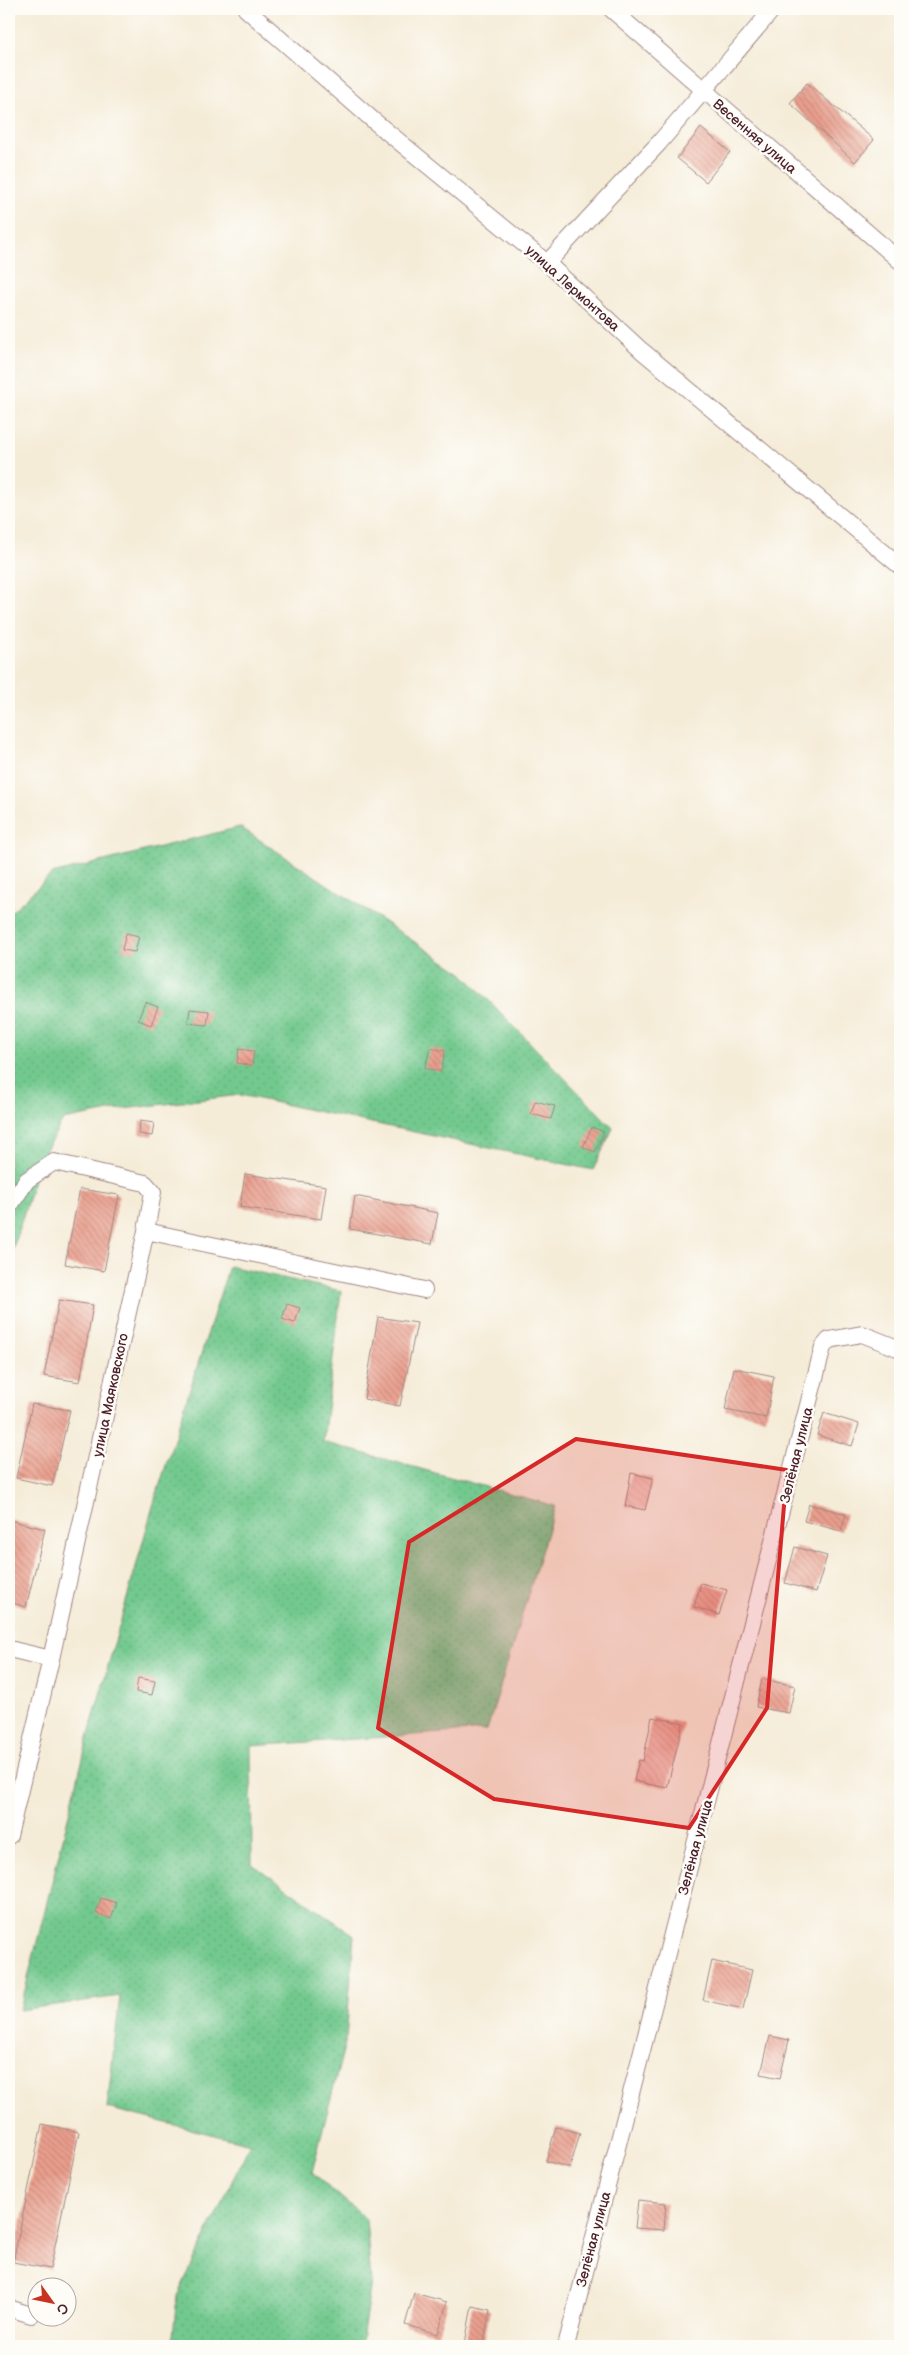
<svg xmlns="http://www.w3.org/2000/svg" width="909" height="2355" font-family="'Balsamiq Sans',sans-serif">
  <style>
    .grass { fill: url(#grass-dots); stroke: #5e745c }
    .building { fill: url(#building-back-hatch) }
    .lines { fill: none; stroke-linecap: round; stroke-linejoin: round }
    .minor-casing { stroke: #a08682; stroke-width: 18 }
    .minor { stroke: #fff; stroke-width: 16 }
    .marked { fill: #d62828; fill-opacity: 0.2; stroke: #d62828; stroke-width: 4; stroke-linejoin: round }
    .labels { text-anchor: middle; stroke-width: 5; stroke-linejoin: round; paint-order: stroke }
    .street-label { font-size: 14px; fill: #4a1f2b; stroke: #fdfcf7 }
  </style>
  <defs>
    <pattern id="grass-dots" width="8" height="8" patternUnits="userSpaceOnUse" patternTransform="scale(1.25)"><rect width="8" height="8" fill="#72c98e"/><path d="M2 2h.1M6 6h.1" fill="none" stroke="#64ac7b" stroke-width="1.8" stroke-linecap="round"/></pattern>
    <pattern id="building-back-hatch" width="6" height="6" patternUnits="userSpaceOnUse" patternTransform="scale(1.25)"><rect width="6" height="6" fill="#ea9f8d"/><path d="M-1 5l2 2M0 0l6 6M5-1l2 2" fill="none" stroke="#c08173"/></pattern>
  </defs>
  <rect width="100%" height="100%" fill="#fdfcf7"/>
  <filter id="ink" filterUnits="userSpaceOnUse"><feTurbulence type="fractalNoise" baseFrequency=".02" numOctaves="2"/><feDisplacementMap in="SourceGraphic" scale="10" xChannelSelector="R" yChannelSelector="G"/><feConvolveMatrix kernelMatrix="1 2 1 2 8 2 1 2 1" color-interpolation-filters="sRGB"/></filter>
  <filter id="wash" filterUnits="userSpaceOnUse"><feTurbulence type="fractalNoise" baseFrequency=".0096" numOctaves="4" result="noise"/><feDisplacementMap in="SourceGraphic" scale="20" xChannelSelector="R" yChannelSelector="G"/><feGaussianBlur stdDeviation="1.12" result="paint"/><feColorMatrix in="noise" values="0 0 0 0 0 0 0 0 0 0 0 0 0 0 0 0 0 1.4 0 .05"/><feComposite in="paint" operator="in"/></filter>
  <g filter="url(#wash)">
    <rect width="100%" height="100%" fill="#f5ecd8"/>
    <g class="grass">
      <path d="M240 827 462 973 613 1128 593 1170 240 1095 115 1110 63 1120 40 1160 9 1262V914L52 874Z"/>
      <path d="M229 1266 341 1291 323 1442 555 1506 487 1730 251 1746 252 1864 354 1935 346 2039 312 2172 366 2219 371 2282 361 2346H172L177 2296 250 2144 107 2108 120 1996 20 2010 90 1730 153 1506Z"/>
    </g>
    <g id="blocks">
      <g class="building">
        <path d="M807 83 874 140 855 162 790 103Z"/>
        <path d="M701 128 730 152 706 182 677 158Z"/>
        <path d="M126 933 139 936 135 952 122 950Z"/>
        <path d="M145 1002 158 1007 151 1025 138 1020Z"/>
        <path d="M190 1009 209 1011 207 1025 188 1023Z"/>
        <path d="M430 1048 445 1051 441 1072 425 1068Z"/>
        <path d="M239 1049 254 1051 252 1066 237 1063Z"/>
        <path d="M535 1101 555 1106 551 1119 531 1114Z"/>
        <path d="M140 1121 154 1123 152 1136 139 1134Z"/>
        <path d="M592 1127 604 1132 595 1152 583 1147Z"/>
        <path d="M245 1174 326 1186 321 1219 240 1207Z"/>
        <path d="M80 1189 119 1195 104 1271 65 1264Z"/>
        <path d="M355 1196 438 1213 432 1244 350 1229Z"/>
        <path d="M59 1300 93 1305 80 1382 44 1376Z"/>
        <path d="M287 1304 300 1308 295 1323 282 1319Z"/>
        <path d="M378 1317 417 1323 400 1406 364 1399Z"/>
        <path d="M734 1368 774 1376 766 1418 725 1410Z"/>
        <path d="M32 1404 70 1410 52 1486 16 1478Z"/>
        <path d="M824 1413 859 1424 852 1446 817 1435Z"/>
        <path d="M631 1473 653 1478 645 1510 625 1506Z"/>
        <path d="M809 1504 846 1514 841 1531 804 1521Z"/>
        <path d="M9 1520 45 1529 26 1607 9 1602Z"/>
        <path d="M795 1547 827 1556 816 1592 785 1583Z"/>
        <path d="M701 1583 727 1590 719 1615 694 1607Z"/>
        <path d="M138 1678 155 1681 152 1695 136 1692Z"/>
        <path d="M762 1679 795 1686 789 1713 756 1707Z"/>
        <path d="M652 1717 683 1723 667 1788 634 1781 639 1760 643 1761Z"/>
        <path d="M101 1898 117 1903 111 1919 96 1913Z"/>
        <path d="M712 1961 752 1970 743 2009 703 2000Z"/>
        <path d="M770 2036 789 2040 780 2078 761 2074Z"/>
        <path d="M42 2124 79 2132 50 2269 13 2262Z"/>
        <path d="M556 2127 580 2133 570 2168 546 2161Z"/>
        <path d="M638 2200 666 2203 664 2230 635 2228Z"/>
        <path d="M414 2293 447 2302 438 2334 405 2325Z"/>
        <path d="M472 2306 490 2310 483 2346 465 2343Z"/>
      </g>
    </g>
  </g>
  <g filter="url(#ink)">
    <use href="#blocks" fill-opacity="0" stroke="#a08682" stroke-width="1"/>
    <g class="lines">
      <g class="minor-casing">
        <g id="minor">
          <path d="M246 9 374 121 547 263 641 350 900 566"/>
          <path d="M611 9 900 261"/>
          <path d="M547 263 659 143 773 9"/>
          <path d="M9 1207 27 1180 54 1162 145 1183 153 1192 146 1231"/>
          <path d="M9 1649 51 1659"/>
          <path d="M9 1836 51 1659 146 1231 424 1290"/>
          <path d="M9 2308 31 2315"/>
          <path d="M566 2346 823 1347 829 1340 862 1334 900 1349"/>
        </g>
      </g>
      <use href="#minor" class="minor"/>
    </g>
  </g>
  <path class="marked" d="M576 1439 787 1470 767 1708 689 1828 494 1799 378 1728 409 1542Z"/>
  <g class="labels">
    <g class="street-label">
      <text transform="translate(755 136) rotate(41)" y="5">Весенняя улица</text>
      <text transform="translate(573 288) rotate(42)" y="5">улица Лермонтова</text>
      <text transform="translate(110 1395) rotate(-78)" y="5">улица Маяковского</text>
      <text transform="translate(796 1455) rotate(-76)" y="5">Зелёная улица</text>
      <text transform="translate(695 1847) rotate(-75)" y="5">Зелёная улица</text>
      <text transform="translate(593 2239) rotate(-75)" y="5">Зелёная улица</text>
    </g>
  </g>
  <rect width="909" height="2355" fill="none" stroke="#fdfcf7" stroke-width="30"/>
  <g transform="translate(52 2302) rotate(123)"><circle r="24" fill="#fdfcf7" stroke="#b5a4a5"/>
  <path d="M0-4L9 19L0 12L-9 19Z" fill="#c8321e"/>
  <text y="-8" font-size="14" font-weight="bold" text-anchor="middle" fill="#4a1f2b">С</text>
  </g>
</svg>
